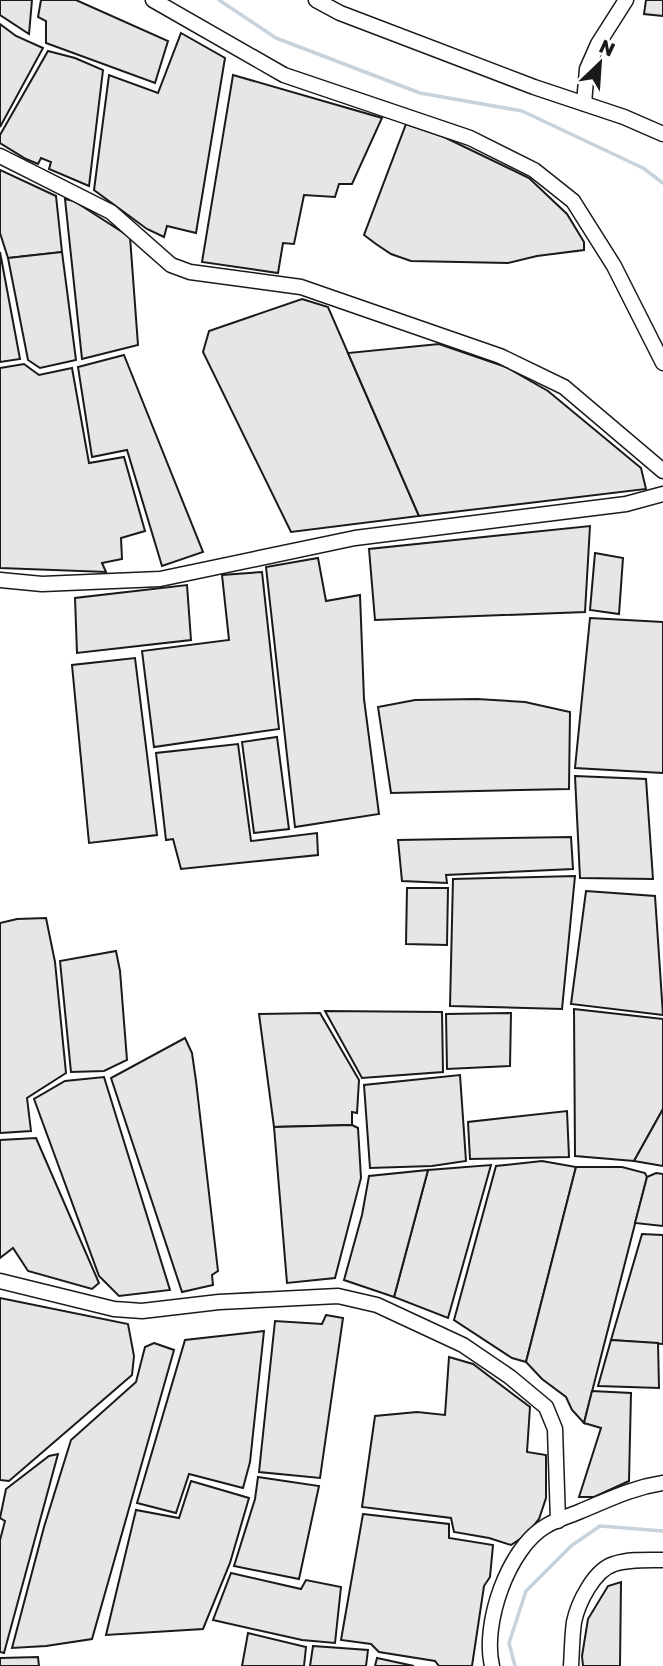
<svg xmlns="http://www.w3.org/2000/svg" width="663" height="1666" font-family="'Golos Text',sans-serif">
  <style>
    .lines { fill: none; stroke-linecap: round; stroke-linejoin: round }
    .stream { stroke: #c6d2dc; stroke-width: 3.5 }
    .building { fill: #e6e6e6; stroke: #1a1a1a; stroke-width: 2 }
    .minor-casing { stroke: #1a1a1a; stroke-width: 17 }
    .minor { stroke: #fff; stroke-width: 14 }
  </style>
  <rect width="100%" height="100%" fill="#fff"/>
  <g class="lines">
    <g class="stream">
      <path d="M219 0 276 38 420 93 522 111 643 168 663 183"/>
      <path d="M515 1666 509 1643 526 1591 571 1546 600 1526 663 1531"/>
    </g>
  </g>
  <g class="building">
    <path d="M0 0H32L29 34 0 15Z"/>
    <path d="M41 0H76L168 41 155 83 46 43V21L38 17Z"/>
    <path d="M646 0H663V16L644 14Z"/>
    <path d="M0 24 16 36 43 48 0 127Z"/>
    <path d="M181 33 225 58 196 233 167 226 164 237 147 229 94 190 109 75 158 93Z"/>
    <path d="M48 51 75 58 103 70 89 186 49 169 51 162 41 158 38 164 26 159 0 143V135Z"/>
    <path d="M233 75 382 118 352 184H339L335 197 304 195 294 244 283 243 278 273 202 262Z"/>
    <path d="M406 124 444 137 529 178 567 214 584 242V250L537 256 508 263 411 261 391 254 376 244 364 235Z"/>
    <path d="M0 170 56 196 62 252 8 258 0 233Z"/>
    <path d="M65 199 74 201 130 237 138 345 82 359Z"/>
    <path d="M0 252 20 359 0 362Z"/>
    <path d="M62 252 76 360 40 368 28 360 8 258Z"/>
    <path d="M302 299 328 307 419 516 291 532 203 352 209 331Z"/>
    <path d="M439 344 506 367 548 391 641 468 646 489 419 516 348 353Z"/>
    <path d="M124 355 203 552 162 566 127 450 92 457 78 367Z"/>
    <path d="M24 364 39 375 72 368 89 463 124 457 145 531 121 538 122 559 102 563 106 572 0 568V368Z"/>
    <path d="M590 526 585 612 375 620 369 549Z"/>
    <path d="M595 553 623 558 619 614 590 610Z"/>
    <path d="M318 558 326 601 360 595 364 699 379 814 295 827 266 567Z"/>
    <path d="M262 572 279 729 154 747 142 651 229 640 222 575Z"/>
    <path d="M187 585 191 640 77 653 75 598Z"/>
    <path d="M590 618 663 622V773L575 768Z"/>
    <path d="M135 658 157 835 89 843 72 665Z"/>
    <path d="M477 699 525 702 570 712 569 789 391 793 378 707 415 700Z"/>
    <path d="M277 737 289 829 254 833 242 742Z"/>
    <path d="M238 744 251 841 317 833 318 855 181 869 173 839 166 840 156 753Z"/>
    <path d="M575 776 646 779 653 879 580 878Z"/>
    <path d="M571 837 573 869 446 875 447 883 402 881 398 840Z"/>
    <path d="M575 876 562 1009 450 1006 453 879Z"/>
    <path d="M407 888H448L447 945 406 944Z"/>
    <path d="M586 891 655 896 663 1015 571 1004Z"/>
    <path d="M46 918 55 962 66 1073 27 1098 31 1131 0 1133V923L17 919Z"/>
    <path d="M116 951 120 971 127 1060 104 1071 71 1072 60 961Z"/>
    <path d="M574 1009 663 1019V1109L634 1161 575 1156Z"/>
    <path d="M325 1011 442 1012 443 1072 362 1078Z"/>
    <path d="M320 1013 359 1080 357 1113 352 1112V1125L274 1127 259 1014Z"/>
    <path d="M511 1013 510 1066 447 1069 446 1014Z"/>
    <path d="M185 1038 192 1053 196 1081 218 1271 212 1275 213 1285 182 1292 111 1078Z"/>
    <path d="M460 1075 466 1161 432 1166 370 1168 364 1085Z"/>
    <path d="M104 1077 170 1290 119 1296 99 1276 34 1099 65 1081Z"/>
    <path d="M663 1109V1166L634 1161Z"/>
    <path d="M567 1111 569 1157 470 1159 468 1122Z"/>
    <path d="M352 1125 358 1128 361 1178 335 1278 287 1283 274 1127Z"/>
    <path d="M36 1138 99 1283 92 1289 28 1271 13 1248 0 1258V1140Z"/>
    <path d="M542 1161 576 1167 526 1362 512 1358 454 1320 496 1166Z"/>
    <path d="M491 1165 448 1318 394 1297 428 1170Z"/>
    <path d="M576 1167H622L645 1173 647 1177 584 1423 572 1410 566 1397 542 1379 526 1362Z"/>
    <path d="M428 1170 394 1297 344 1280 362 1215 369 1176Z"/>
    <path d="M656 1173 663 1174V1226L635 1223 647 1177Z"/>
    <path d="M642 1234 663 1235V1344L611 1340Z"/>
    <path d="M0 1298 128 1324 134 1356 132 1375 9 1481 0 1480Z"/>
    <path d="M326 1315 343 1318 320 1478 259 1472 275 1321 322 1324Z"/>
    <path d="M264 1331 250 1462 243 1488 189 1474 176 1513 137 1503 185 1340Z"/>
    <path d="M611 1340 658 1343 659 1388 598 1386Z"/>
    <path d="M154 1343 174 1350 92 1639 46 1646 12 1648 44 1527 71 1440 136 1382 145 1347Z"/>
    <path d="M449 1357 473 1364 530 1407 527 1452 546 1455V1498L539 1519 526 1535 511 1545 489 1538 454 1532 451 1518 362 1507 375 1416 417 1412 445 1415Z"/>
    <path d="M592 1391 631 1393 629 1481 594 1497H579L601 1428 584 1423Z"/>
    <path d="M58 1454 4 1653 0 1652V1540L5 1521 0 1518 6 1489 49 1456Z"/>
    <path d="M258 1477 319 1486 299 1579 234 1566 255 1499Z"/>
    <path d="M191 1481 249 1498 230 1563 203 1629 106 1635 136 1510 179 1518Z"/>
    <path d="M363 1514 449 1524V1538L493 1545 490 1577 484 1586 472 1666H439L435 1661 379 1652 371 1644 341 1640Z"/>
    <path d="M231 1573 301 1589 306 1580 341 1587 335 1643 302 1640 213 1620Z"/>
    <path d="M621 1582 620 1666H583L582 1656 588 1619 608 1586Z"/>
    <path d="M248 1633 306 1647 304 1666H242Z"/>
    <path d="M313 1646 368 1650 366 1666H310Z"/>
    <path d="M38 1657 39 1666H0V1658Z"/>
    <path d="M377 1658 414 1666H375Z"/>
  </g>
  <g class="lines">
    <g class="minor-casing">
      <g id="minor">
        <path d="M153 0 284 75 470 138 534 170 573 201 614 266 663 363"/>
        <path d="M316 0 340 13 534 87 624 117 663 134"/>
        <path d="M584 103 587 69 598 44 626 0"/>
        <path d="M0 156 111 212 171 265 190 272 301 287 500 356 564 387 663 471"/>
        <path d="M0 580 42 584 160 579 355 538 626 504 663 494"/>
        <path d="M0 1281 114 1309 142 1311 219 1302 338 1296 377 1305 463 1345 510 1377 546 1407 555 1429 558 1521"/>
        <path d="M492 1666C482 1624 508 1548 546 1526 557 1519 570 1516 581 1511 610 1499 631 1488 663 1483"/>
        <path d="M571 1666C572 1651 572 1636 574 1622 578 1603 594 1570 614 1564 629 1559 647 1560 663 1560"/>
      </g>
    </g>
    <use href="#minor" class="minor"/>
  </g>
  <g transform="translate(600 63) rotate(25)" stroke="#ffffff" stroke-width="5" paint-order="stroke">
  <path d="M0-5L12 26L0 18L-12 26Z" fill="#1a1a1a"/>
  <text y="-10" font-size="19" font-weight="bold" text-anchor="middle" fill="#1a1a1a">N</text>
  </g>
</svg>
